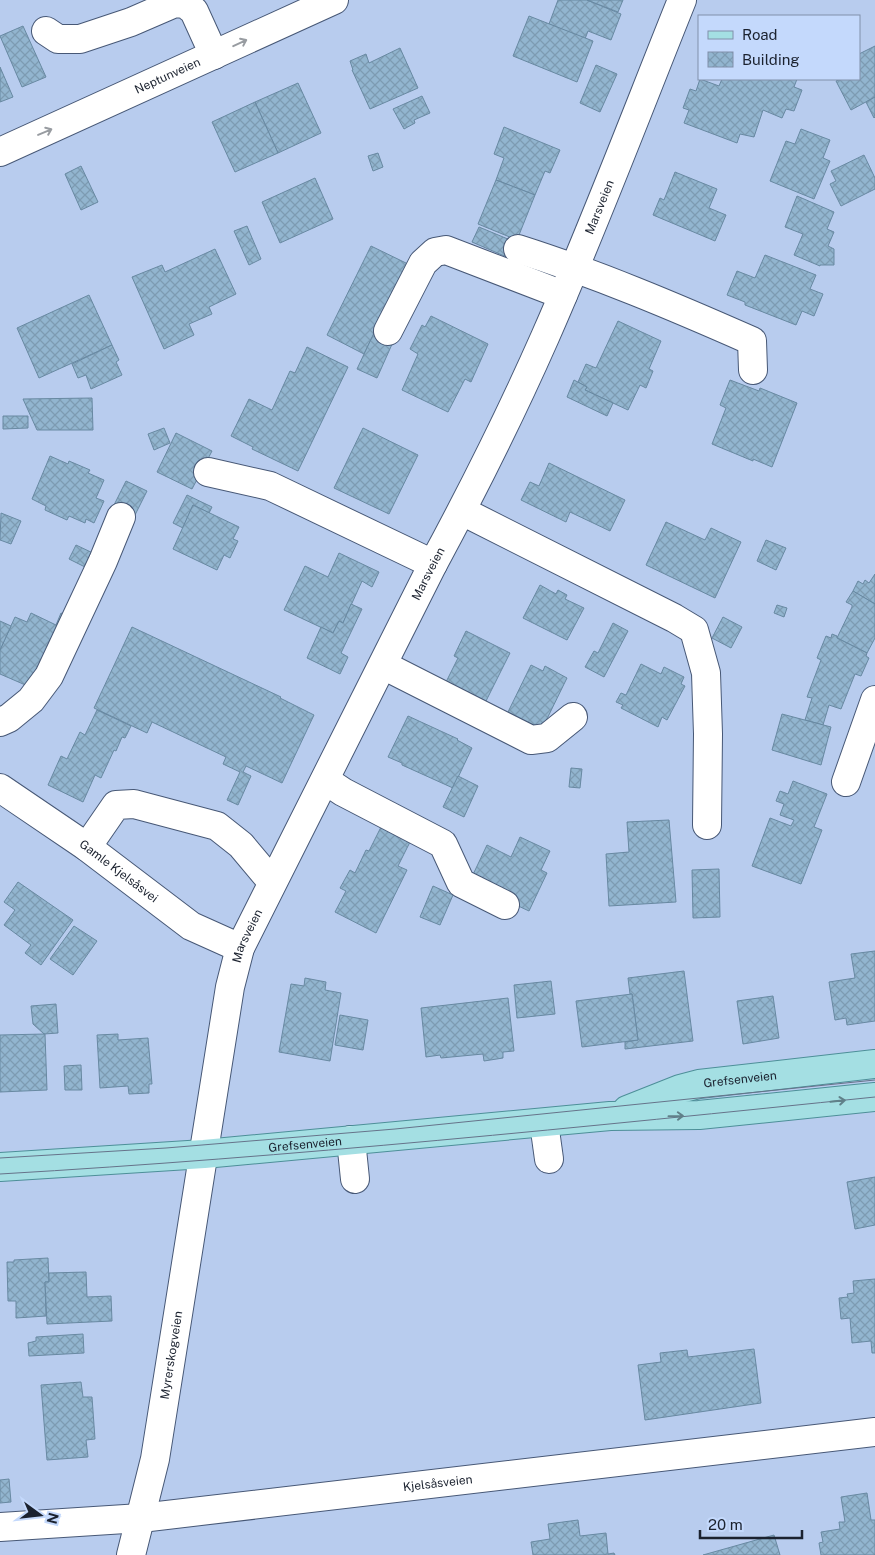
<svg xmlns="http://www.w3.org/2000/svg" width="875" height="1555" font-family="'Public Sans',sans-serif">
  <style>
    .building { fill: url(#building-cross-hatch); stroke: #6889a2 }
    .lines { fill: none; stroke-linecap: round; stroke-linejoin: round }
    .minor-casing { stroke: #475876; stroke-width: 30 }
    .major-casing { stroke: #4d8f98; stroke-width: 30 }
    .minor { stroke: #fff; stroke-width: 28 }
    .major { stroke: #a4dfe3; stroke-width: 28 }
    .tram { stroke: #66738a; stroke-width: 1 }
    .oneway { stroke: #989ca1 }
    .oneway2 { stroke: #608089 }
    .labels { text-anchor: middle; stroke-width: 4.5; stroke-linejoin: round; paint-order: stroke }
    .street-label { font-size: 12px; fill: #1b222f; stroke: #c4d9fc }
  </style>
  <defs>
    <pattern id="building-cross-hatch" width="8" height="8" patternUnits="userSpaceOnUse" patternTransform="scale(1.25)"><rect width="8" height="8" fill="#92b5cf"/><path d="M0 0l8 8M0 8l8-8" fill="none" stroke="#7d9bb2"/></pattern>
  </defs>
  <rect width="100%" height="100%" fill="#b8ccee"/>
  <g class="building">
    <path d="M558 0H587L621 14 611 40 588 31 585 39 549 24Z"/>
    <path d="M587 0H623L618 12Z"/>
    <path d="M529 16 593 41 577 82 513 56Z"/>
    <path d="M23 26 46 77 22 87 0 36Z"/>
    <path d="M875 46V97L851 110 836 81 841 79H859V54Z"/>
    <path d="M400 48 418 88 370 109 352 70H353L350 61 366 54 369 63Z"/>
    <path d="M596 65 617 74 600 112 580 103Z"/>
    <path d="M0 67 13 97 0 102Z"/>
    <path d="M700 79 719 86 722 79H797L794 87 802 90 794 111 786 109 782 118 763 110 754 137 740 134 737 143 684 123 689 110 683 108 690 89 696 91Z"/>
    <path d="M298 83 321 133 278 153 255 102Z"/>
    <path d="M422 96 430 113 414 120 415 123 404 129 393 109Z"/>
    <path d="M875 97V117L874 118 866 102Z"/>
    <path d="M255 102 278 153 235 172 212 122Z"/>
    <path d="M504 127 560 150 550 173 545 171 535 195 496 180 504 158 494 154Z"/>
    <path d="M801 129 830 140 823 158 830 161 814 199 770 181 786 141 795 144Z"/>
    <path d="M378 153 383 167 373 171 368 156Z"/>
    <path d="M864 155 875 178V189L841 206 830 184 836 181 831 171Z"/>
    <path d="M81 166 98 202 81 210 65 174Z"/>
    <path d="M675 172 717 189 709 208 726 215 715 241 653 215 660 198 664 200Z"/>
    <path d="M315 178 333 219 280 243 262 202Z"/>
    <path d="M496 180 535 195 517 240 478 224Z"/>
    <path d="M797 196 834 212 827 229 834 232 828 246 834 249V265H820V266L794 255 803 234 785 227Z"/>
    <path d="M247 226 261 259 249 265 234 231Z"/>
    <path d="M479 227 515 242 509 258 472 242Z"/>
    <path d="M371 246 408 264 364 354 327 335Z"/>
    <path d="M215 249 236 294 209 307 212 314 189 324 194 335 164 349 132 277 162 265 165 272Z"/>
    <path d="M765 255 816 275 810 289 823 294 814 316 802 311 796 325 745 305V302L727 295 737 271 755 278Z"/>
    <path d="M89 295 112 345 39 378 17 328Z"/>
    <path d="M431 316 488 344 471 382 465 379 448 412 402 390 418 354 410 349 422 325 425 327Z"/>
    <path d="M618 321 661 341 649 369 653 371 646 388 640 385 628 410 585 390 587 387 578 382 586 364 596 368Z"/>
    <path d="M374 333 393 342 377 378 357 369Z"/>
    <path d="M112 345 119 360 116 362 122 375 91 389 86 375 78 378 72 364Z"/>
    <path d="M307 347 348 367 298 471 252 449 253 447 231 436 249 399 272 410 290 371 295 373Z"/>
    <path d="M574 380 587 387 585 390 613 403 607 416 567 397Z"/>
    <path d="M730 380 759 391 760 388 797 403 772 467 753 459V461L712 444 726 408 720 405Z"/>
    <path d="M92 398 93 430H37L23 399Z"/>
    <path d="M3 416H28V428L3 429Z"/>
    <path d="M164 428 170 443 154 450 148 434Z"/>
    <path d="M363 428 418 455 389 514 334 488Z"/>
    <path d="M176 433 212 451 192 489 157 472Z"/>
    <path d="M50 456 68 464 69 461 90 470 88 473 104 480 96 498 104 501 94 523 86 519 85 523 69 516 67 520 45 510 46 506 32 499Z"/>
    <path d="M549 463 625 500 610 531 570 512 566 522 521 500 530 482 539 486Z"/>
    <path d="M126 481 147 491 133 519 112 509Z"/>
    <path d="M187 495 212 507 209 513 193 505 183 528 173 523Z"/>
    <path d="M193 505 239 527 233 539 238 541 230 558 224 555 217 570 173 549Z"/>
    <path d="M1 513 21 521 11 544 0 540Z"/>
    <path d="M666 522 705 540 711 528 741 542 715 598 646 565Z"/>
    <path d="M766 540 786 548 776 570 757 561Z"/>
    <path d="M76 545 95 554 89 569 69 559Z"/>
    <path d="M339 553 379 572 372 587 362 581 343 623 339 621 333 633 284 610 305 566 328 577Z"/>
    <path d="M875 574V604L853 591 858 581 863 584 865 580 869 583Z"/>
    <path d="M540 585 556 594 558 590 567 595 565 599 584 608 567 640 523 618Z"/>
    <path d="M853 591 875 604V638L867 653 837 638 852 607V605L846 602Z"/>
    <path d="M351 604 362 609 341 653 348 657 340 674 307 658 321 627 333 633 339 621 343 623Z"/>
    <path d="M777 605 787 608 784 617 774 613Z"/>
    <path d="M31 613 56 625 61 613 68 616 30 687 0 674V650L15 617 27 622Z"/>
    <path d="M723 617 742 627 731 648 712 638Z"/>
    <path d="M0 621 11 626 0 650Z"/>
    <path d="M613 623 628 631 604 677 585 667 594 651 598 653Z"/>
    <path d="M132 627 281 697 280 698 314 715 282 783 246 766 243 772 251 776 238 805 227 800 240 772 223 764 226 757 152 722 147 733 94 708Z"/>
    <path d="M466 631 510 653 485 703 445 684 458 658 454 656Z"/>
    <path d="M832 634 837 636V638L867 653 866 656 869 658 861 676 855 674 841 709 829 705 823 725 805 720 812 698 807 697 821 660 817 658 826 636 831 638Z"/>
    <path d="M641 664 661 674 664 667 684 677 681 684 685 686 667 720 662 717 658 727 621 708 623 705 616 702 621 693 626 695Z"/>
    <path d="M531 665 543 671 545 666 567 678 542 729 508 712Z"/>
    <path d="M97 710 131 726 125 738 122 737 116 751 114 750 101 778 95 775 83 802 48 785 61 756 67 759 80 732 85 735Z"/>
    <path d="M782 714 831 727 821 765 772 750Z"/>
    <path d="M408 716 458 739 457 740 472 748 453 788 402 765V763L388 757Z"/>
    <path d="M571 768 582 769 580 788 569 787Z"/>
    <path d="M458 776 478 786 464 817 443 807Z"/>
    <path d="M793 781 827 794 814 827 822 830 801 884 752 866 770 818 791 826 794 820 780 815 784 804 776 801 780 791 788 794Z"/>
    <path d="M669 820 676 902 609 906 606 854 629 852 627 822Z"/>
    <path d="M381 827 410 842 398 866 407 870 376 933 335 912 346 891 340 888 350 870 355 873 366 850 369 851Z"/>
    <path d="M520 837 550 851 541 870 547 873 529 911 469 883 487 845 511 857Z"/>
    <path d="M719 869 720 917 693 918 692 870Z"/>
    <path d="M18 882 73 920 41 965 25 953 31 945 4 925 15 910 4 902Z"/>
    <path d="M433 886 453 895 440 925 420 917Z"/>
    <path d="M74 926 97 941 73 975 50 959Z"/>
    <path d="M875 951V1021L847 1025 846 1018 835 1020 829 982 855 978 851 954Z"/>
    <path d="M684 971 693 1041 625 1049V1042L638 1040 632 994H630L628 978Z"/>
    <path d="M305 978 326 982 325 990 341 993 330 1061 279 1052 291 984 304 986Z"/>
    <path d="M551 981 555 1014 517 1018 514 985Z"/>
    <path d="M632 994 638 1040 582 1047 576 1001Z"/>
    <path d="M773 996 779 1038 743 1044 737 1001Z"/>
    <path d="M508 998 514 1051 503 1052V1058L484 1061 483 1054 441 1058 440 1055 426 1057 421 1008Z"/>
    <path d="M56 1004 58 1033 44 1034 33 1024 31 1006Z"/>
    <path d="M340 1015 368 1020 363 1050 335 1045Z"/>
    <path d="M45 1034 47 1090 0 1092V1035Z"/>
    <path d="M118 1034V1040L148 1038 152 1084H149V1093L129 1094 128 1086 100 1088 97 1035Z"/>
    <path d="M81 1065 82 1090H65L64 1066Z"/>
    <path d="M875 1177V1225L855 1229 847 1182Z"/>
    <path d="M48 1258 49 1282H45L46 1316 16 1318V1301H8L7 1262H14V1260Z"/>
    <path d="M86 1272 87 1297 111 1296 112 1321 47 1324 45 1282H49V1273Z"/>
    <path d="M875 1279V1353H872L871 1341 852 1343 850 1318 841 1319 839 1298 848 1297 847 1294 854 1293 853 1281Z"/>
    <path d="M83 1334 84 1353 29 1356 28 1343 36 1341V1337Z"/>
    <path d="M754 1349 761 1403 645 1420 638 1365 661 1362 660 1353 687 1350 688 1357Z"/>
    <path d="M81 1382 83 1397H92L95 1439 86 1440 88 1457 47 1460 41 1385Z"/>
    <path d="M9 1479 11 1502 0 1503V1480Z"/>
    <path d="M867 1493 871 1520H875V1555H821L819 1543 823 1542 821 1532 840 1529 839 1522H845L841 1497Z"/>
    <path d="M578 1520 580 1536 606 1533 608 1554 614 1553 615 1555H533L531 1542 550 1539 548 1524Z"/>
    <path d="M774 1535 780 1555H703Z"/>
  </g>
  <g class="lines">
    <g class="minor-casing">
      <g id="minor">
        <path d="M46 31 58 39H80L131 22 175 3 185 4 194 11 214 55"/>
        <path id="s1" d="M0 152 334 0"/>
        <path d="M518 249C597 274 675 307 752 341L753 370"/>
        <path d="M388 331 423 263 435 252 446 250 563 295"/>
        <path d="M208 472 270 486 433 564"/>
        <path d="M462 511 674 618 694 630 706 673 708 734 707 825"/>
        <path d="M383 665 531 740 547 738 573 717"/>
        <path d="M0 722 9 718 31 700 49 676 103 561 121 517"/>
        <path d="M325 780 343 792 443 844 461 883 505 905"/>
        <path d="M846 782 875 700"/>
        <path id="s2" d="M0 788 87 847 191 926 240 948"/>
        <path d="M87 847 116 805 134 804 217 826 241 845 272 882"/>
        <path d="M544 1123 549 1159"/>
        <path d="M351 1140 355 1179"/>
        <path id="s3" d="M0 1527 141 1518 875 1432"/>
        <path id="s4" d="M131 1555 155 1459 230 987 240 948 433 564C473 490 511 414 545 337 594 226 637 112 682 0"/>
      </g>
    </g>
    <g class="major-casing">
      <g id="major">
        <path id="s5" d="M627 1110 680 1089 699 1084 875 1064"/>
        <path id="s6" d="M0 1167 204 1154 610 1116 699 1115 875 1097"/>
      </g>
    </g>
    <use href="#minor" class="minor"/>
    <use href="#major" class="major"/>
    <g class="tram">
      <path d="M0 1158 166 1148 395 1129 875 1080"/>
      <path d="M0 1174C292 1157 584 1127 875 1097"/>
    </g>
  </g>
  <defs><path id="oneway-shaft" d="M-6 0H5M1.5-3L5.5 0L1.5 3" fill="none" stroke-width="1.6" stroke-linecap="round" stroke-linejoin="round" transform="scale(1.25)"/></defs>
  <g class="oneway">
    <use href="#oneway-shaft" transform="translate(240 43) rotate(-25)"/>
    <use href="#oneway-shaft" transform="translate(45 132) rotate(-23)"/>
  </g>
  <g class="oneway2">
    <use href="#oneway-shaft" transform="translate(838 1101) rotate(-6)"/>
    <use href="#oneway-shaft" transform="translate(676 1116) rotate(-1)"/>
  </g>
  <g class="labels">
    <g class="street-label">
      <text dy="4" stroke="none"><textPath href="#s1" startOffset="184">Neptunveien</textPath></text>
      <text dy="4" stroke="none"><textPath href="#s4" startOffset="1441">Marsveien</textPath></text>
      <text dy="4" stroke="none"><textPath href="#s4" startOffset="1036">Marsveien</textPath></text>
      <text dy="4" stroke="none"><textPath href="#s2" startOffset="145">Gamle Kjelsåsvei</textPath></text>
      <text dy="4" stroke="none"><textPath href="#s4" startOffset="631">Marsveien</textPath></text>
      <text dy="4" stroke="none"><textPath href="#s5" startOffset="118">Grefsenveien</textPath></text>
      <text dy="4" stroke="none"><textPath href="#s6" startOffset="306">Grefsenveien</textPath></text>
      <text dy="4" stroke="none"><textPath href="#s4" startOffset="204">Myrerskogveien</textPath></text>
      <text dy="4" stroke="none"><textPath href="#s3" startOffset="440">Kjelsåsveien</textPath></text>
    </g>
  </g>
  <rect x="698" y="15" width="162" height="65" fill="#c4d9fc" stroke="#8090aa"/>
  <rect x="708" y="31" width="25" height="8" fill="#a4dfe3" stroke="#8090aa"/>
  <text x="742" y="40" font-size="15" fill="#1b222f">Road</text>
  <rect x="708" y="52" width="25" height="15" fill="url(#building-cross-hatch)" stroke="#8090aa"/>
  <text x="742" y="65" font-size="15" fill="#1b222f">Building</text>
  <g transform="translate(40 1515) rotate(105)" stroke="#c4d9fc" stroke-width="4" paint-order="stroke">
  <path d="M0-4L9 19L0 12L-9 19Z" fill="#1b222f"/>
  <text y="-8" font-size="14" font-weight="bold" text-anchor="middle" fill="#1b222f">N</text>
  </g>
  <path d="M700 1530v8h102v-8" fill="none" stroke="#1b222f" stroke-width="2.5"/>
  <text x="708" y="1530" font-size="15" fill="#1b222f" stroke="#c4d9fc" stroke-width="4" paint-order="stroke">20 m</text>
</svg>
